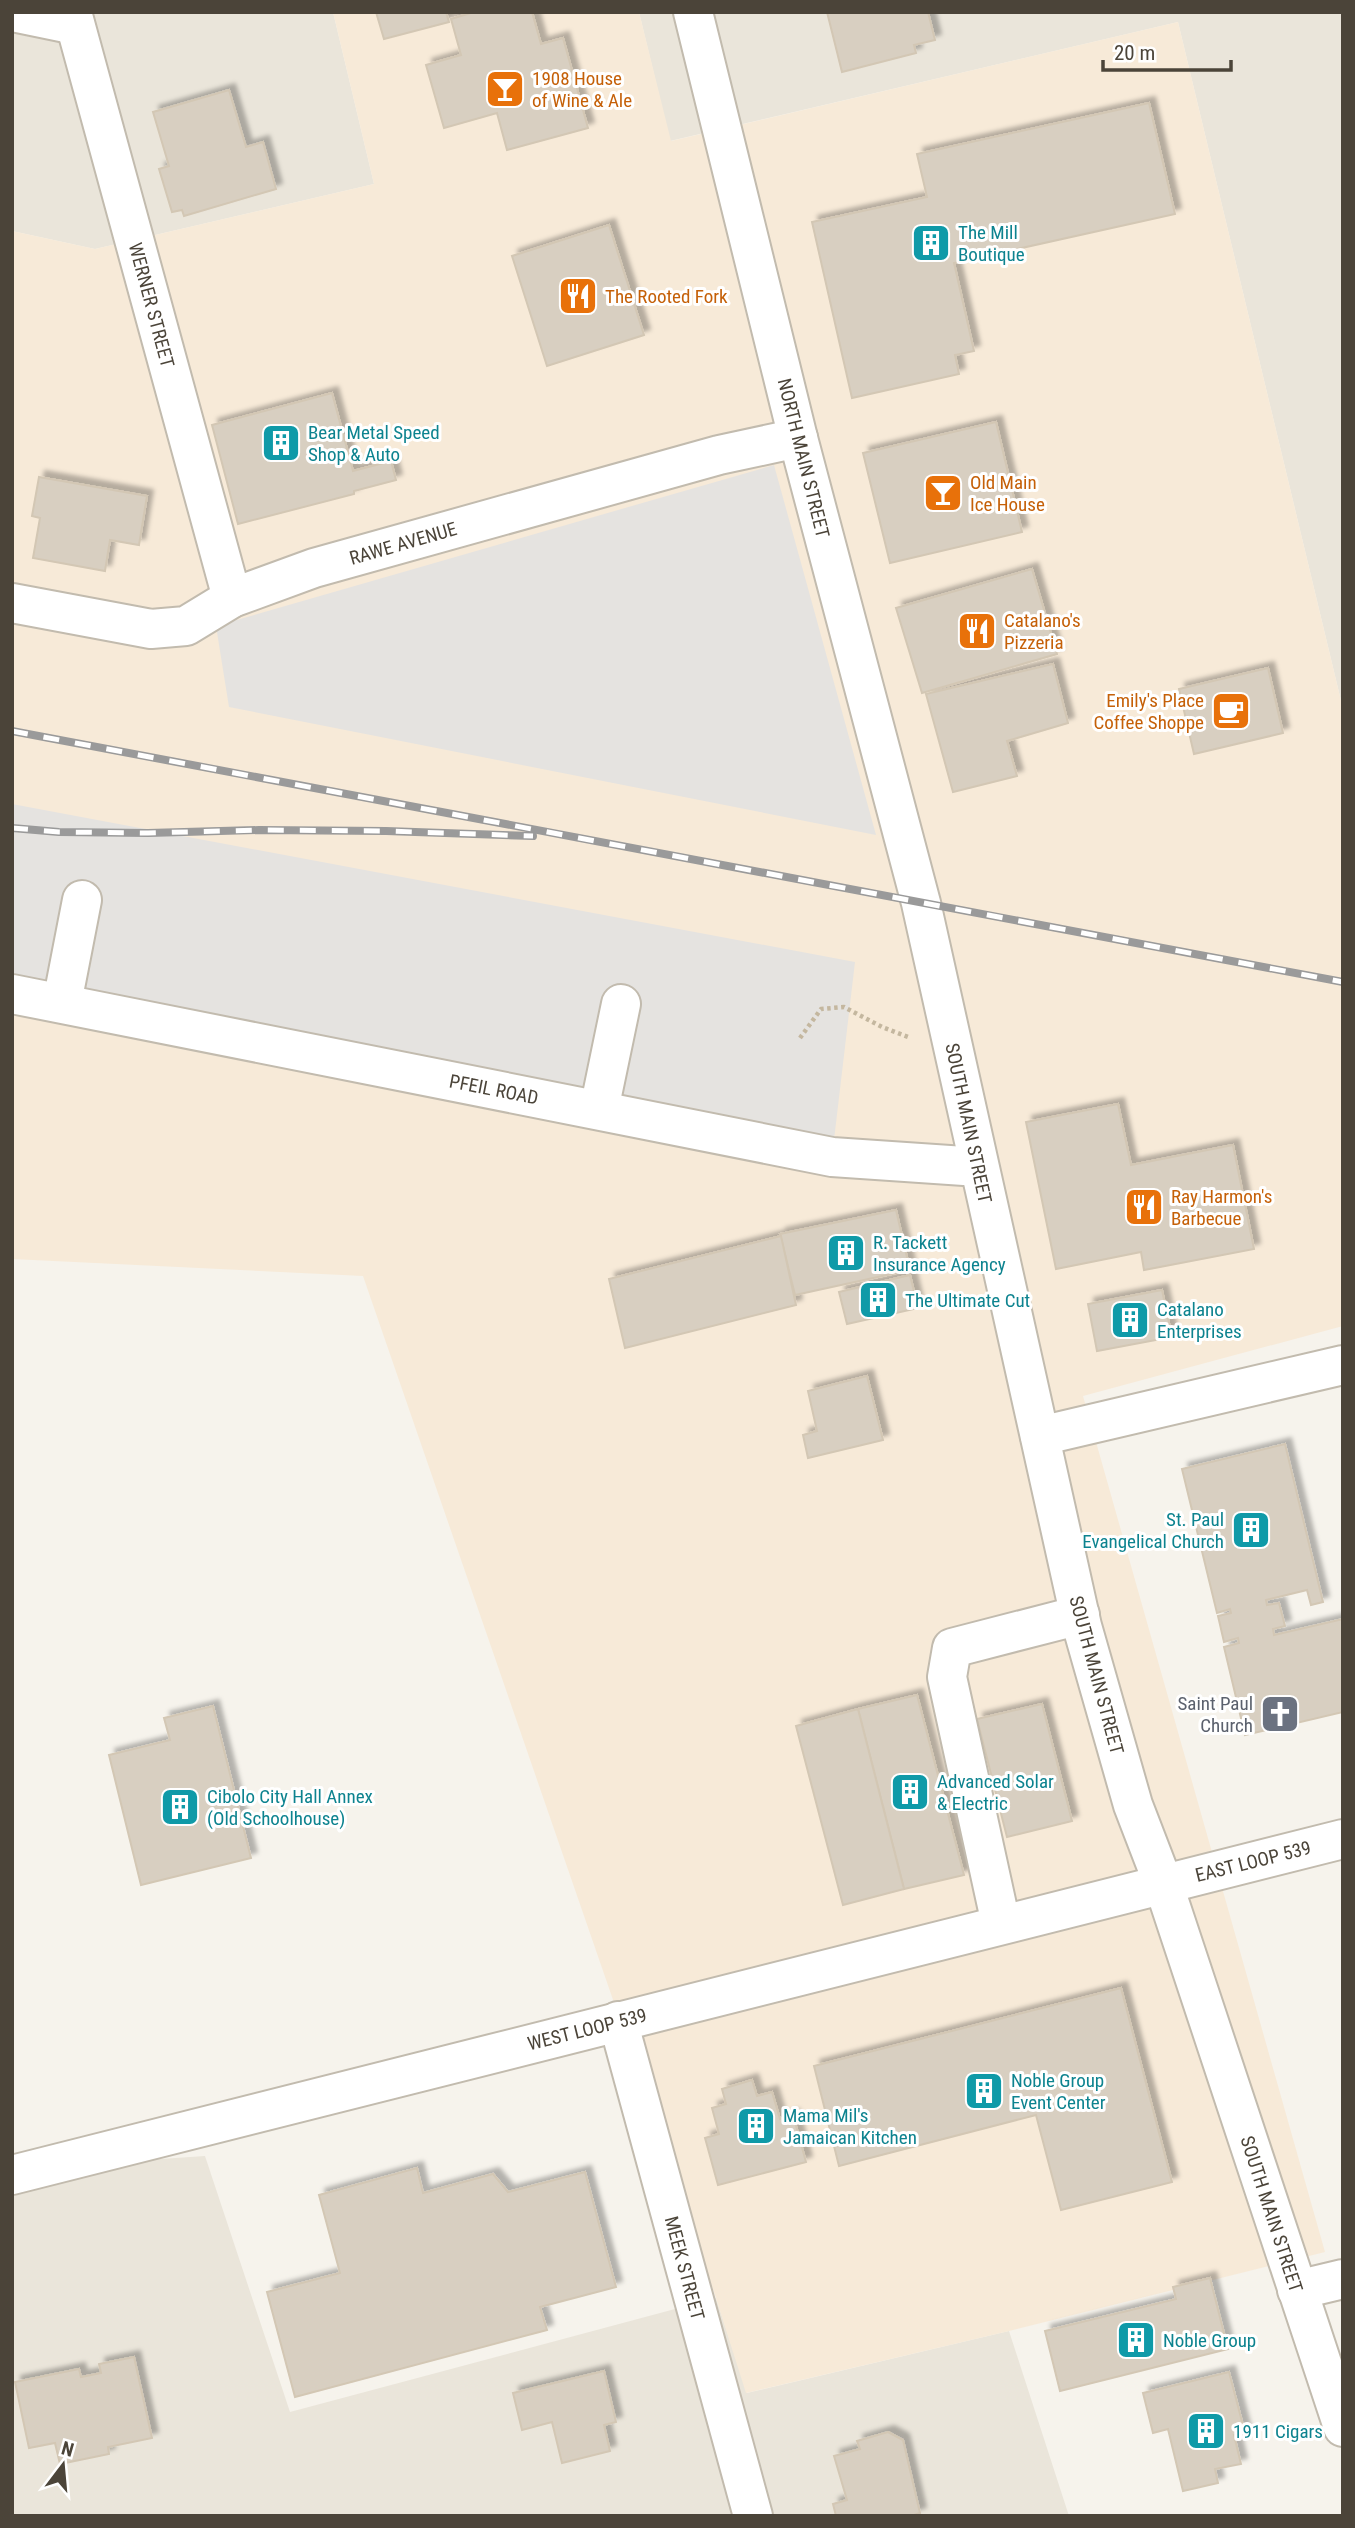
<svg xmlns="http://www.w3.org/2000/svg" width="1355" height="2528" font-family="'Roboto Condensed',sans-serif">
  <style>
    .residential { fill: #eae5da }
    .commercial { fill: #f7ead8 }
    .parking { fill: #e5e3e0 }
    .building { fill: #d8cfc1; stroke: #d3c7b4; stroke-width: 2; filter: url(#shadow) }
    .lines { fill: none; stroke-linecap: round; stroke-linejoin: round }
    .minor-casing { stroke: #c2bbae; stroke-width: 42 }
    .path { stroke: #c4b79f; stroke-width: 4.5; stroke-dasharray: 3.5 3.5; stroke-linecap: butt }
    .minor { stroke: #fff; stroke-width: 38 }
    .rail-casing { stroke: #9a9a9a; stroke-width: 8 }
    .rail { stroke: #fff; stroke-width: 5; stroke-dasharray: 16; stroke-linecap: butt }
    .labels { text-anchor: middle; stroke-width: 6; stroke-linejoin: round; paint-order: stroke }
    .food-label { font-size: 19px; fill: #c56008; stroke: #fff; text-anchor: start }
    .culture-label { font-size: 19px; fill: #0d838f; stroke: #fff; text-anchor: start }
    .street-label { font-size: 19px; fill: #4b4439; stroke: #fff }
    .worship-label { font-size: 19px; fill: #5b616d; stroke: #fff; text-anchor: end }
  </style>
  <defs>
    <filter id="shadow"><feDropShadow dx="6" dy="-6" stdDeviation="2" flood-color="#0004"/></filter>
  </defs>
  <rect width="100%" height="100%" fill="#f6f3ec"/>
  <g class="residential">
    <path d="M12 12H333L374 184 95 249 12 231Z"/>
    <path d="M639 12H1343V709L1178 22 670 141Z"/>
    <path d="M205 2156 290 2412 716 2298 747 2393 1009 2331 1069 2516H12V2169Z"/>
  </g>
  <path class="commercial" d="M333 12H639L671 141 1178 22 1343 709V1326L1083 1396 1325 2252 1009 2331 746 2393 716 2298 363 1276 12 1259V231L95 249 374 184Z"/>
  <g class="parking">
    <path d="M774 465 876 835 229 707 216 626Z"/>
    <path d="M12 804 855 962 832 1157 12 994Z"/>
  </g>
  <g class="building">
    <path d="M376 12H446L449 22 384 39Z"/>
    <path d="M474 12H532L541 44 563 38 588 128 507 150 497 113 444 128 426 65 461 55 451 19Z"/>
    <path d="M827 12H928L935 40 914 45 916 53 842 72Z"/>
    <path d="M229 90 246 147 263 142 276 189 184 216 182 210 172 212 159 169 169 166 153 112Z"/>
    <path d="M1149 103 1175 214 954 263 974 351 955 355 959 374 852 398 812 222 927 197 917 154Z"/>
    <path d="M609 225 644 335 547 366 512 256Z"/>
    <path d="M332 393 353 471 391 461 396 480 354 491V494L238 524 212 425Z"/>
    <path d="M996 422 1022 532 890 563 863 453Z"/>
    <path d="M39 477 147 496 139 545 110 540 105 571 33 558 40 518 32 516Z"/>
    <path d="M1032 569 1057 654 922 693 896 608Z"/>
    <path d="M1053 664 1068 723 1007 741 1017 776 953 792 926 694Z"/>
    <path d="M1268 668 1283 733 1194 754 1179 689Z"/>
    <path d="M1118 1104 1131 1165 1233 1145 1254 1249 1144 1270 1141 1252 1056 1269 1026 1122Z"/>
    <path d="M896 1210 910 1270 795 1295 780 1234Z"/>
    <path d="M781 1236 796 1305 625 1348 609 1279Z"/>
    <path d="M910 1275 918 1308 847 1324 839 1292Z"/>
    <path d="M1162 1290 1172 1337 1097 1351 1088 1304Z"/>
    <path d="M867 1376 883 1440 808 1458 803 1435 817 1431 808 1391Z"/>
    <path d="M1285 1444 1323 1602 1311 1605 1307 1590 1266 1600 1267 1605 1279 1603 1285 1626 1273 1629 1274 1635 1343 1619V1712L1245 1735 1224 1647 1239 1643 1238 1638 1224 1642 1218 1616 1231 1613 1230 1609 1217 1613 1182 1469Z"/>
    <path d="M917 1695 964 1875 904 1889 858 1709Z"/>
    <path d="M1042 1704 1072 1821 1007 1837 977 1719Z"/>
    <path d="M213 1706 251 1858 141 1885 109 1755 170 1740 164 1718Z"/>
    <path d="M858 1709 904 1889 843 1905 796 1726Z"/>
    <path d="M1121 1988 1172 2182 1061 2210 1036 2115 839 2166 814 2066Z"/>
    <path d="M752 2080 757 2096 772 2092 780 2119 793 2115 806 2162 718 2185 705 2138 719 2134 712 2108 726 2104 722 2089Z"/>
    <path d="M417 2168 423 2193 493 2174 508 2192 585 2172 616 2287 540 2307 547 2330 295 2397 267 2292 340 2273 319 2195Z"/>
    <path d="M1210 2278 1228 2349 1060 2391 1045 2331 1176 2299 1173 2287Z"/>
    <path d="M134 2357 152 2438 108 2447 109 2454 60 2464 55 2443 29 2448 15 2382 79 2369 81 2377 101 2373 99 2364Z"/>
    <path d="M604 2371 616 2422 604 2425 610 2451 562 2463 552 2422 522 2430 513 2393Z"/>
    <path d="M1229 2372 1245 2433 1234 2435 1241 2464 1215 2469 1218 2483 1183 2491 1168 2429 1153 2433 1143 2393Z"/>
    <path d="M888 2432 903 2440 920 2513 911 2516H836L833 2504 847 2500 834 2456 860 2449 857 2441Z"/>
  </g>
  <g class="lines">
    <g class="minor-casing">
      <g id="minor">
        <path d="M12 12 75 25"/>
        <path d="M72 12 232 598"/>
        <path d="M693 12 798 438 921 903 1082 1626 1133 1805 1163 1883 1343 2427"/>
        <path d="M12 603 151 629 186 626 232 598 314 568 719 455 798 438"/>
        <path d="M12 994 832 1157 979 1167"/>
        <path d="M62 1003 82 900"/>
        <path d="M599 1110 621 1004"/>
        <path d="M1040 1436 1343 1365"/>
        <path d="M1001 1924 947 1677 952 1648 1080 1615"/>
        <path d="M618 2021 753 2516"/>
        <path d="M12 2175 1343 1839"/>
        <path d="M1297 2290 1343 2279"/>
      </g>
    </g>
    <path class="path" d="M800 1038 821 1009 844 1007 882 1027 908 1037"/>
    <use href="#minor" class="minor"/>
    <g class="rail-casing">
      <g id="rail">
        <path d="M12 731 1343 982"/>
        <path d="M12 828 59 832 148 833 259 830 386 831 533 836"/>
      </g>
    </g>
    <use href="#rail" class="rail"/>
  </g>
  <defs>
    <g id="bar-square" transform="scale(2.0125)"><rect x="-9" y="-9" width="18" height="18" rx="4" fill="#e8710a" stroke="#fff"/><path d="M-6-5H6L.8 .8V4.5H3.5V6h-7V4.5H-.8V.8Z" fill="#fff"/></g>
    <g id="building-square" transform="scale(2.0125)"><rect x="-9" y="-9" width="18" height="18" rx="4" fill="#0f9aa8" stroke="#fff"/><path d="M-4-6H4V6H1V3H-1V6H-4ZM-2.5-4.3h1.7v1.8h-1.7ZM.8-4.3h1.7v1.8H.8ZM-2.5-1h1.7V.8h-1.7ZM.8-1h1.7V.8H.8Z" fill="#fff"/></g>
    <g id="restaurant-square" transform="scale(2.0125)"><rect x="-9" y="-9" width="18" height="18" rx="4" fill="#e8710a" stroke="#fff"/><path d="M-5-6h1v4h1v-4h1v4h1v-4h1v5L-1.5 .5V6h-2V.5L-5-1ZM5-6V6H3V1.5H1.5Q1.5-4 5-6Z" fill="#fff"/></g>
    <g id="cafe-square" transform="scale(2.0125)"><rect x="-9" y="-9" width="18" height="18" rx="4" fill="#e8710a" stroke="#fff"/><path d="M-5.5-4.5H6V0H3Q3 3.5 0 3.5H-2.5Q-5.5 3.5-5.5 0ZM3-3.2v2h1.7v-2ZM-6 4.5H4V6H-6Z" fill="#fff"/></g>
    <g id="church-square" transform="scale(2.0125)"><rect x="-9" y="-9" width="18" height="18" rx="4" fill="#6b7280" stroke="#fff"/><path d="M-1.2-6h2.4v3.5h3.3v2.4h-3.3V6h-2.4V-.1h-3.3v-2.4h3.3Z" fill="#fff"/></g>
  </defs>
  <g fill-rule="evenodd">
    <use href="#bar-square" x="505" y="89"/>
    <use href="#building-square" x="931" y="243"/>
    <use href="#restaurant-square" x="578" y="296"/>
    <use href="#building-square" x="281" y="443"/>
    <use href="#bar-square" x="943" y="493"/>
    <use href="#restaurant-square" x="977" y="631"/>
    <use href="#cafe-square" x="1231" y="711"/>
    <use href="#restaurant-square" x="1144" y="1207"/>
    <use href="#building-square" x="846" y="1253"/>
    <use href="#building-square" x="878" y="1300"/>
    <use href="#building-square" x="1130" y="1320"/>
    <use href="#building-square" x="1251" y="1530"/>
    <use href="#church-square" x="1280" y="1714"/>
    <use href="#building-square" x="910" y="1792"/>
    <use href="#building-square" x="180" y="1807"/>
    <use href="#building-square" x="984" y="2091"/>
    <use href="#building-square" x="756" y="2126"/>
    <use href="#building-square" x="1136" y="2340"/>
    <use href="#building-square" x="1206" y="2431"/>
  </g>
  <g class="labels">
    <g class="food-label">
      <text x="532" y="85">1908 House<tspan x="532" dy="22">of Wine &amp; Ale</tspan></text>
      <text x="605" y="303">The Rooted Fork</text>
      <text x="970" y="489">Old Main<tspan x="970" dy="22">Ice House</tspan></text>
      <text x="1004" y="627">Catalano's<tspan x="1004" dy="22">Pizzeria</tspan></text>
      <text x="1204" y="707" text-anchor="end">Emily's Place<tspan x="1204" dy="22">Coffee Shoppe</tspan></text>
      <text x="1171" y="1203">Ray Harmon's<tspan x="1171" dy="22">Barbecue</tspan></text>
    </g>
    <g class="culture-label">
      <text x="958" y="239">The Mill<tspan x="958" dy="22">Boutique</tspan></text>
      <text x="308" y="439">Bear Metal Speed<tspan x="308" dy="22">Shop &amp; Auto</tspan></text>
      <text x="873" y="1249">R. Tackett<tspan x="873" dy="22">Insurance Agency</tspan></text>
      <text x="905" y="1307">The Ultimate Cut</text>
      <text x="1157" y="1316">Catalano<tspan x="1157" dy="22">Enterprises</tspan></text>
      <text x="1224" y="1526" text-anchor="end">St. Paul<tspan x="1224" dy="22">Evangelical Church</tspan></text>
      <text x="937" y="1788">Advanced Solar<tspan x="937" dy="22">&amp; Electric</tspan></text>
      <text x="207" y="1803">Cibolo City Hall Annex<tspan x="207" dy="22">(Old Schoolhouse)</tspan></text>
      <text x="1011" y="2087">Noble Group<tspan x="1011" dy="22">Event Center</tspan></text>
      <text x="783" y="2122">Mama Mil's<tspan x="783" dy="22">Jamaican Kitchen</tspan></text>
      <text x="1163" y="2347">Noble Group</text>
      <text x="1233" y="2438">1911 Cigars</text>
    </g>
    <g class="street-label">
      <text transform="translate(152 305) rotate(75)" y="7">WERNER STREET</text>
      <text transform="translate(804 458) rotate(76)" y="7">NORTH MAIN STREET</text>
      <text transform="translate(403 543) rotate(-16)" y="7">RAWE AVENUE</text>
      <text transform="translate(494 1089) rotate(11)" y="7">PFEIL ROAD</text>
      <text transform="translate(969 1123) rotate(78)" y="7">SOUTH MAIN STREET</text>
      <text transform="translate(1097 1675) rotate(75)" y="7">SOUTH MAIN STREET</text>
      <text transform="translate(1253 1861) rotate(-14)" y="7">EAST LOOP 539</text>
      <text transform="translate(587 2029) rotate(-14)" y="7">WEST LOOP 539</text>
      <text transform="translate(1272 2214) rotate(72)" y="7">SOUTH MAIN STREET</text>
      <text transform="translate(685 2268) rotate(75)" y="7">MEEK STREET</text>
    </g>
    <g class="worship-label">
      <text x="1253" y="1710">Saint Paul<tspan x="1253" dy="22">Church</tspan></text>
    </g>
  </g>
  <rect width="1355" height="2528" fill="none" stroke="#4b4439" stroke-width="28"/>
  <g transform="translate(63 2465) rotate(16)" stroke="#ffffff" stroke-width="5" paint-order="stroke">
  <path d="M0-5L12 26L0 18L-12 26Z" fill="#4b4439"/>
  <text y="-10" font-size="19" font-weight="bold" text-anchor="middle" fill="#4b4439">N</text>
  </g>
  <path d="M1103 60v10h128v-10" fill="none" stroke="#4b4439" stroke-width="3.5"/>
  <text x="1114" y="60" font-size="21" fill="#4b4439" stroke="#ffffff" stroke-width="5" paint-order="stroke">20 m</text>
</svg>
